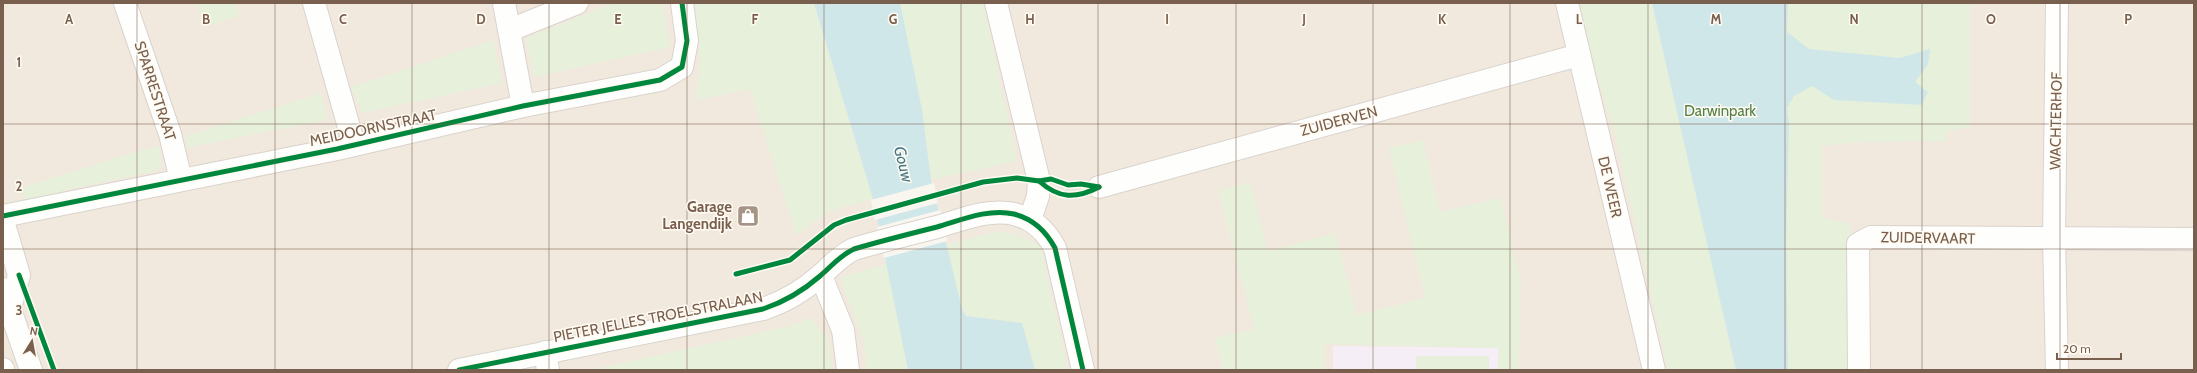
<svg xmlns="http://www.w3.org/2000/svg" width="2197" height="373" font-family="Cabin,sans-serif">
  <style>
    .residential { fill: #f2e9de }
    .education { fill: #f6eef6 }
    .green { fill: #e6f0db }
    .water { fill: #d0e7ea }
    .pier { fill: #f9f6f0 }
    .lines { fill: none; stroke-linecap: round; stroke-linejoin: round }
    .minor-casing { stroke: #d9d3cd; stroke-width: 24 }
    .tertiary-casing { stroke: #d9d3cd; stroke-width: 24 }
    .secondary-casing { stroke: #dad3cd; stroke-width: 24 }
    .minor { stroke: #fefefd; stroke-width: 22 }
    .tertiary { stroke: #fefefd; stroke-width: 22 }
    .secondary { stroke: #fefefd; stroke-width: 22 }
    .cycleway-casing { stroke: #fffbf3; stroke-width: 8 }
    .cycleway { stroke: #00873e; stroke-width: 5 }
    .grid { fill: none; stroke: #795f4d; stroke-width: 1; stroke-opacity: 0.55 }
    .labels { text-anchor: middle; stroke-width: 3; stroke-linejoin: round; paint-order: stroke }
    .street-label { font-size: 15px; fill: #795f4d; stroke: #fffbf3 }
    .park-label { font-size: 15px; fill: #547f45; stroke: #fffbf3 }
    .poi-label { font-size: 15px; font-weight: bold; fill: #795f4d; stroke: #fffbf3; text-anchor: end }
    .water-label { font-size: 16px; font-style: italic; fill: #437885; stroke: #fffbf3 }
    .grid-label { font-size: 13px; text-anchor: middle; font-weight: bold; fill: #795f4d; stroke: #fffbf3; stroke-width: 3; stroke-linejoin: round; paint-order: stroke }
  </style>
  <rect width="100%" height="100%" fill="#f9f6f0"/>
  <rect class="residential" x="3" y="3" width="2191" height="367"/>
  <path class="education" d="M1333 346 1498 348V370H1333Z"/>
  <g class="green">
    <path d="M197 3H236L240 16 205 27Z"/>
    <path d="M614 3H663L670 47 534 77 526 38Z"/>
    <path d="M695 3H814L873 199 829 211 796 235 750 89 696 100 700 58Z"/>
    <path d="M900 3H983L1017 161 931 180 922 110Z"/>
    <path d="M1580 3H1970V128L1947 131V141L1855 142 1822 146 1823 218 1851 224 1848 370H1668L1617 142 1594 65Z"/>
    <path d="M493 40 502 83 362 113 351 87Z"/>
    <path d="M321 93 328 120 188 147 186 136Z"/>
    <path d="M1423 140 1440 212 1501 198 1521 281 1518 370H1498V348L1325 344 1324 370H1223L1215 338 1254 329 1218 191 1250 182 1268 251 1335 233 1357 315 1425 298 1389 148Z"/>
    <path d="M159 146 162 164 156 171 60 191V197L26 204 21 188 144 149Z"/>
    <path d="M998 231 1013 234 1040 245 1068 370H1035L1022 323 966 316 962 309 946 245Z"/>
    <path d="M887 264 908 370H867L864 342 840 278Z"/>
    <path d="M811 318 828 340 832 370H591L790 326Z"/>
    <rect x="1416" y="356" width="73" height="14"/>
  </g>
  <g class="water">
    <path d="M814 3H900L922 110 931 180 962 309 966 316 1022 323 1035 370H908L873 199Z"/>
    <path d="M1652 3H1788L1787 32 1809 49 1900 58 1930 49 1928 64 1915 82 1928 92 1922 105 1834 100 1812 86 1794 96 1787 108 1789 122 1786 243 1788 370H1736Z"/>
  </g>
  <g class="pier">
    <path d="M934 183 938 203 875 220 871 200Z"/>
    <path d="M940 210 947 241 884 258 877 227Z"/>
  </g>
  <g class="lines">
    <g class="minor-casing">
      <g id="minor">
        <path d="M125 3 170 134 181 180"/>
        <path d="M314 3 354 145"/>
        <path d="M504 3 523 106"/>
        <path d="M996 3 1039 181 1038 196 1030 220"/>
        <path d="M1567 3 1654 370"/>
        <path d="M510 30 577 3"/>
        <path d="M1099 187 1579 55"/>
        <path d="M3 216 337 149 523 106 660 80 682 67 687 41 682 3"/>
        <path d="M3 221 19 275 10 308"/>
        <path d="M821 276 843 330 848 370"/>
        <path d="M545 352 548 370"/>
        <path d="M1859 370 1858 244 1871 237 2194 239"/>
        <path d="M2057 370 2054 238 2057 3"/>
      </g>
    </g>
    <g class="tertiary-casing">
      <path id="tertiary" d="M459 370 763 309C784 302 804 290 820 276 832 266 839 256 854 249 881 241 909 234 937 227 961 220 989 208 1014 214 1034 219 1046 231 1055 248L1083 370"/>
    </g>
    <g class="secondary-casing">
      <g id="secondary">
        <path d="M3 289 31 370"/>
        <path d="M3 369V370"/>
      </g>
    </g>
    <use href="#minor" class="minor"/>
    <use href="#tertiary" class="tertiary"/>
    <use href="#secondary" class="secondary"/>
    <g class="cycleway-casing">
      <g id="cycleway">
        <path d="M1039 181C1059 199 1076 199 1099 187"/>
        <path d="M3 216 337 149 523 106 660 80 682 67 687 41 682 3"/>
        <path d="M736 274 790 260 834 225 846 220 983 182 1017 178 1039 181 1051 179 1068 185 1081 184 1099 187"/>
        <path d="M19 275 54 370"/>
        <path d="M459 370 763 309C784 302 804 290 820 276 832 266 839 256 854 249 881 241 909 234 937 227 961 220 989 208 1014 214 1034 219 1046 231 1055 248L1083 370"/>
      </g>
    </g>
    <use href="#cycleway" class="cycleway"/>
  </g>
  <path class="grid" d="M137 3V370M275 3V370M412 3V370M549 3V370M687 3V370M824 3V370M961 3V370M1098 3V370M1236 3V370M1373 3V370M1510 3V370M1648 3V370M1785 3V370M1922 3V370M2060 3V370M3 124H2194M3 249H2194"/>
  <defs>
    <g id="shop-square" transform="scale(1.15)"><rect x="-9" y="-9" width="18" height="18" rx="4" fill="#a69486" stroke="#fffbf3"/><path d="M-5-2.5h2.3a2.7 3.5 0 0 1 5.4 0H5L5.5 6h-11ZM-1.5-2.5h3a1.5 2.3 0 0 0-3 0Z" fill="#fff"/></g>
  </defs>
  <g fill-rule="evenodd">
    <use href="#shop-square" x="748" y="216"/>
  </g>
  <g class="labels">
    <g class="street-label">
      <text transform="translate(155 91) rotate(72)" y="5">SPARRESTRAAT</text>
      <text transform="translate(1339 121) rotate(-15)" y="5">ZUIDERVEN</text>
      <text transform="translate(2056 121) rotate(-89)" y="5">WACHTERHOF</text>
      <text transform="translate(373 128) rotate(-12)" y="5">MEIDOORNSTRAAT</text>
      <text transform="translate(1610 187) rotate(77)" y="5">DE WEER</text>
      <text transform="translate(1928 238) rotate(1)" y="5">ZUIDERVAART</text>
      <text transform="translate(658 317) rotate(-11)" y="5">PIETER JELLES TROELSTRALAAN</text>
    </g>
    <g class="park-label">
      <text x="1720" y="116">Darwinpark</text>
    </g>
    <g class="poi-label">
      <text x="732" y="212">Garage<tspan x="732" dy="17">Langendijk</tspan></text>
    </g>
    <g class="water-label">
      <text transform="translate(904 164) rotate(76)" y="6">Gouw</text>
    </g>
  </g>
  <g class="grid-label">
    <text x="69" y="24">A</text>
    <text x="206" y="24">B</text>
    <text x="343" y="24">C</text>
    <text x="481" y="24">D</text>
    <text x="618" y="24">E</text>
    <text x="755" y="24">F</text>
    <text x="893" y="24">G</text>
    <text x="1030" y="24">H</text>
    <text x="1167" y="24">I</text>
    <text x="1304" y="24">J</text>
    <text x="1442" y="24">K</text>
    <text x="1579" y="24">L</text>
    <text x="1716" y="24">M</text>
    <text x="1854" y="24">N</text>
    <text x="1991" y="24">O</text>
    <text x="2128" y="24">P</text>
    <text x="19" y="67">1</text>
    <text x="19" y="191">2</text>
    <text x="19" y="315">3</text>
  </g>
  <rect width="2197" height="373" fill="none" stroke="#795f4d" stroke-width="8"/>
  <g transform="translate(32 341) rotate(11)" stroke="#fffbf3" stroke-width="3" paint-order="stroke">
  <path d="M0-3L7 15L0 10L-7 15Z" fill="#795f4d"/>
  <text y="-6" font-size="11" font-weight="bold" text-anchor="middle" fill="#795f4d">N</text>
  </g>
  <path d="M2057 353v6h64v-6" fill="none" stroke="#795f4d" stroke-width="2"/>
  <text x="2063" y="353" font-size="12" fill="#795f4d" stroke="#fffbf3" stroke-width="3" paint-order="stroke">20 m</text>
</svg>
